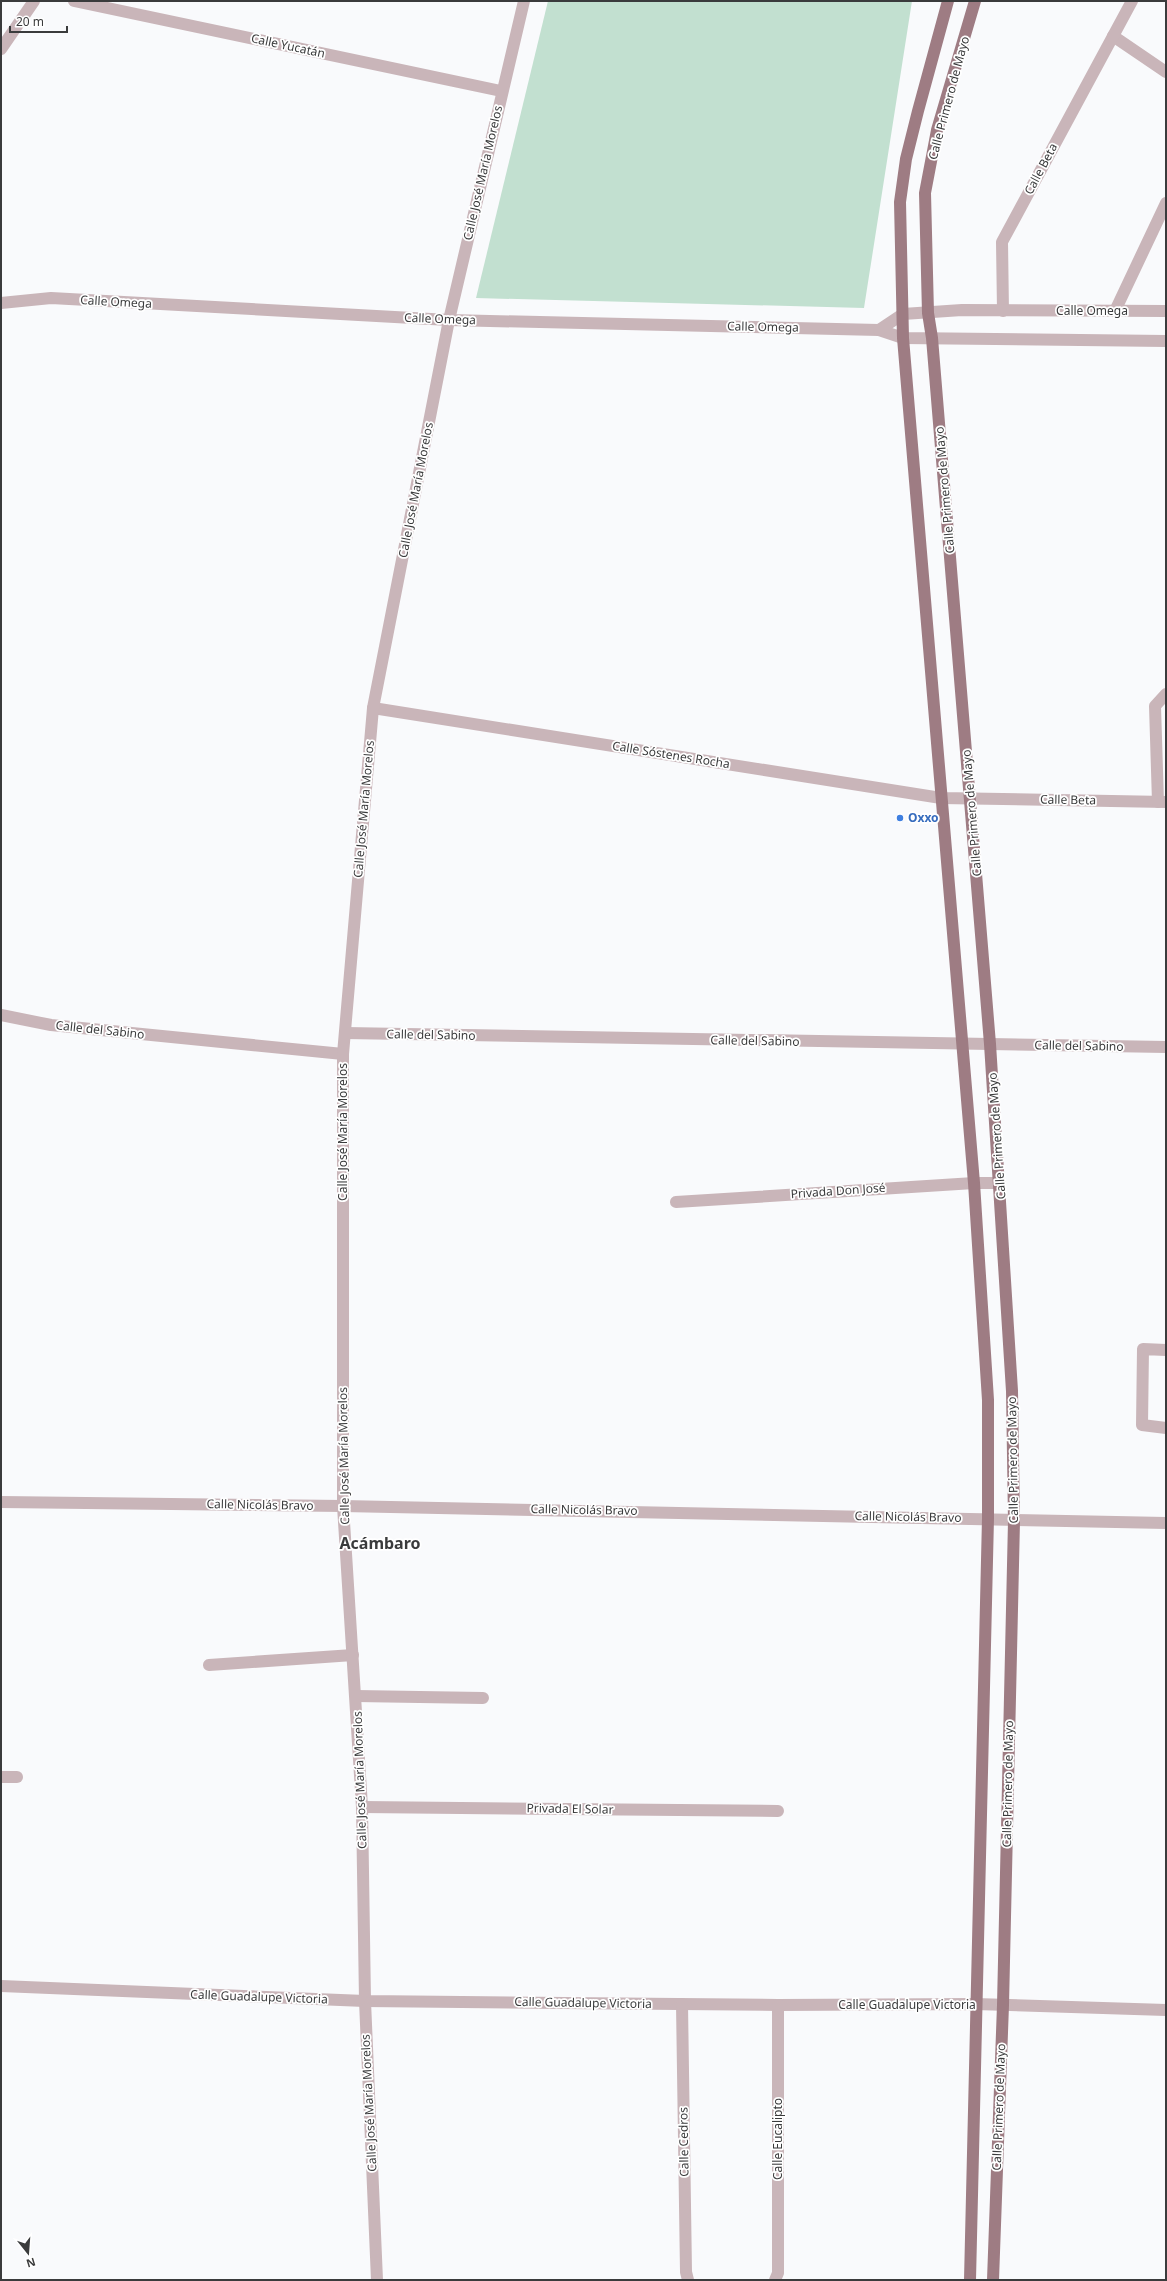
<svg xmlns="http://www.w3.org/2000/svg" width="1167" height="2281" font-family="'Noto Sans',sans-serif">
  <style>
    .green { fill: #c2e0d0 }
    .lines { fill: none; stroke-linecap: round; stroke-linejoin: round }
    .minor { stroke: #c9b5b9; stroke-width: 12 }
    .major { stroke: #9e7c83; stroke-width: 12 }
    .shop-dot { fill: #3f7fe0; stroke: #fff; stroke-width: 1.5 }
    .labels { text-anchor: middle; stroke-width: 3.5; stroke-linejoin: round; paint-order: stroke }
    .street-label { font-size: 12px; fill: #3a3b3c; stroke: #fff }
    .shop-label { font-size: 12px; font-weight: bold; fill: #366cbe; stroke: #fff; text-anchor: start }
    .district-label { font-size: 16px; font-weight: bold; fill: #3a3b3c; stroke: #fff }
  </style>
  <rect width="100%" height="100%" fill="#f9fafc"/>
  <path class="green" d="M548 1H912L864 308 476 298Z"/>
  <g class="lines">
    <g class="minor">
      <path d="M74 1 501 91"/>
      <path d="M1113 36 1166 72"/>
      <path d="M1 49 34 1"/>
      <path d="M1 303 51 298 449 320 879 330 903 338 1166 341"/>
      <path d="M1003 311 1002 242 1132 1"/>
      <path d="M1115 311 1166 203"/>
      <path d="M879 330 903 314 962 310 1166 311"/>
      <path d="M373 708 941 798 1166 802"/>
      <path d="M1158 802 1155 706 1166 694"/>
      <path d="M1 1015 51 1025 343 1054"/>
      <path d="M345 1033 1166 1047"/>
      <path d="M676 1202 974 1183H1000"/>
      <path d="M1166 1350 1143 1349 1142 1425 1166 1428"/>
      <path d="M1 1502 343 1506 1166 1523"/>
      <path d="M209 1665 353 1655"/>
      <path d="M356 1696 483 1698"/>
      <path d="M1 1777H17"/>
      <path d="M362 1807 778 1811"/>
      <path d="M1 1986 365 2001 778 2005 975 2004 1166 2010"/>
      <path d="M682 2004 686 2272 688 2280"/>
      <path d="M377 2280 365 2001 362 1807 343 1506V1054L373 708 449 320 524 1"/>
      <path d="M775 2280 778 2273V2005"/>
    </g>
    <g class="major">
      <path d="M948 1 918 111 906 159 900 202 903 338 974 1183 988 1400V1518L970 2280"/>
      <path d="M975 1 937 130 925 193 928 313 932 338 990 1044 1012 1391 1014 1521 1003 2005 993 2280"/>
    </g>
  </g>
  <circle class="shop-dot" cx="900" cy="818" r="4"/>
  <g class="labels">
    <g class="street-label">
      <text transform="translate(288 46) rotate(12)" y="4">Calle Yucatán</text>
      <text transform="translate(949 98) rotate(-75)" y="4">Calle Primero de Mayo</text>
      <text transform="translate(1041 169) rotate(-62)" y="4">Calle Beta</text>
      <text transform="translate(483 173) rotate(-77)" y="4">Calle José María Morelos</text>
      <text transform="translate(116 302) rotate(3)" y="4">Calle Omega</text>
      <text x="1092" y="315">Calle Omega</text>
      <text transform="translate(440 319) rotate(2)" y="4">Calle Omega</text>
      <text transform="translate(763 327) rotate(1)" y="4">Calle Omega</text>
      <text transform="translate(416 490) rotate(-79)" y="4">Calle José María Morelos</text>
      <text transform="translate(945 490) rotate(-95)" y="4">Calle Primero de Mayo</text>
      <text transform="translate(671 755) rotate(9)" y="4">Calle Sóstenes Rocha</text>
      <text transform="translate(1068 800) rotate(1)" y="4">Calle Beta</text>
      <text transform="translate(364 809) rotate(-85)" y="4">Calle José María Morelos</text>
      <text transform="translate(972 813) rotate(-95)" y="4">Calle Primero de Mayo</text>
      <text transform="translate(100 1030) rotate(6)" y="4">Calle del Sabino</text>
      <text transform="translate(431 1035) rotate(1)" y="4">Calle del Sabino</text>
      <text transform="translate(755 1041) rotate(1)" y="4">Calle del Sabino</text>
      <text transform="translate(1079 1046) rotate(1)" y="4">Calle del Sabino</text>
      <text transform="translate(343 1132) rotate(-90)" y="4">Calle José María Morelos</text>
      <text transform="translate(997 1136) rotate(-94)" y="4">Calle Primero de Mayo</text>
      <text transform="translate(838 1191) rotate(-4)" y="4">Privada Don José</text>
      <text transform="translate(344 1456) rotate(-91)" y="4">Calle José María Morelos</text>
      <text transform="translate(1013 1460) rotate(-91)" y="4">Calle Primero de Mayo</text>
      <text transform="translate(260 1505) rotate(1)" y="4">Calle Nicolás Bravo</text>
      <text transform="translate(584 1510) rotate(1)" y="4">Calle Nicolás Bravo</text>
      <text transform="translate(908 1517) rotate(1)" y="4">Calle Nicolás Bravo</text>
      <text transform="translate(360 1780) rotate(-92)" y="4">Calle José María Morelos</text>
      <text transform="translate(1008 1784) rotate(-89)" y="4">Calle Primero de Mayo</text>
      <text transform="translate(570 1809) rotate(1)" y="4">Privada El Solar</text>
      <text transform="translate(259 1997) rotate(2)" y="4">Calle Guadalupe Victoria</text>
      <text transform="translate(583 2003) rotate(1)" y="4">Calle Guadalupe Victoria</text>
      <text x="907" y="2009">Calle Guadalupe Victoria</text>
      <text transform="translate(369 2103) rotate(-93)" y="4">Calle José María Morelos</text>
      <text transform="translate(999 2107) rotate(-88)" y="4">Calle Primero de Mayo</text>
      <text transform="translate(778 2139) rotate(-90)" y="4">Calle Eucalipto</text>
      <text transform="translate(684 2142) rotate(-91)" y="4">Calle Cedros</text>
    </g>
    <g class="shop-label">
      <text x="908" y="822">Oxxo</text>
    </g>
    <g class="district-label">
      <text x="380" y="1549">Acámbaro</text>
    </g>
  </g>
  <rect width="1167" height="2281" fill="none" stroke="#3a3b3c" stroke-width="4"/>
  <g transform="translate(28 2253) rotate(163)" stroke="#ffffff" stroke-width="3" paint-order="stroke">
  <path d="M0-3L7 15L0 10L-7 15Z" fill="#3a3b3c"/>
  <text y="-6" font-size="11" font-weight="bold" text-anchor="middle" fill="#3a3b3c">N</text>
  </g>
  <path d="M10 26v6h57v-6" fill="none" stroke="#3a3b3c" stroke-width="2"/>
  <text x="16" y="26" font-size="12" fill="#3a3b3c" stroke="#ffffff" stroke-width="3" paint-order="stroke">20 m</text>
</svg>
